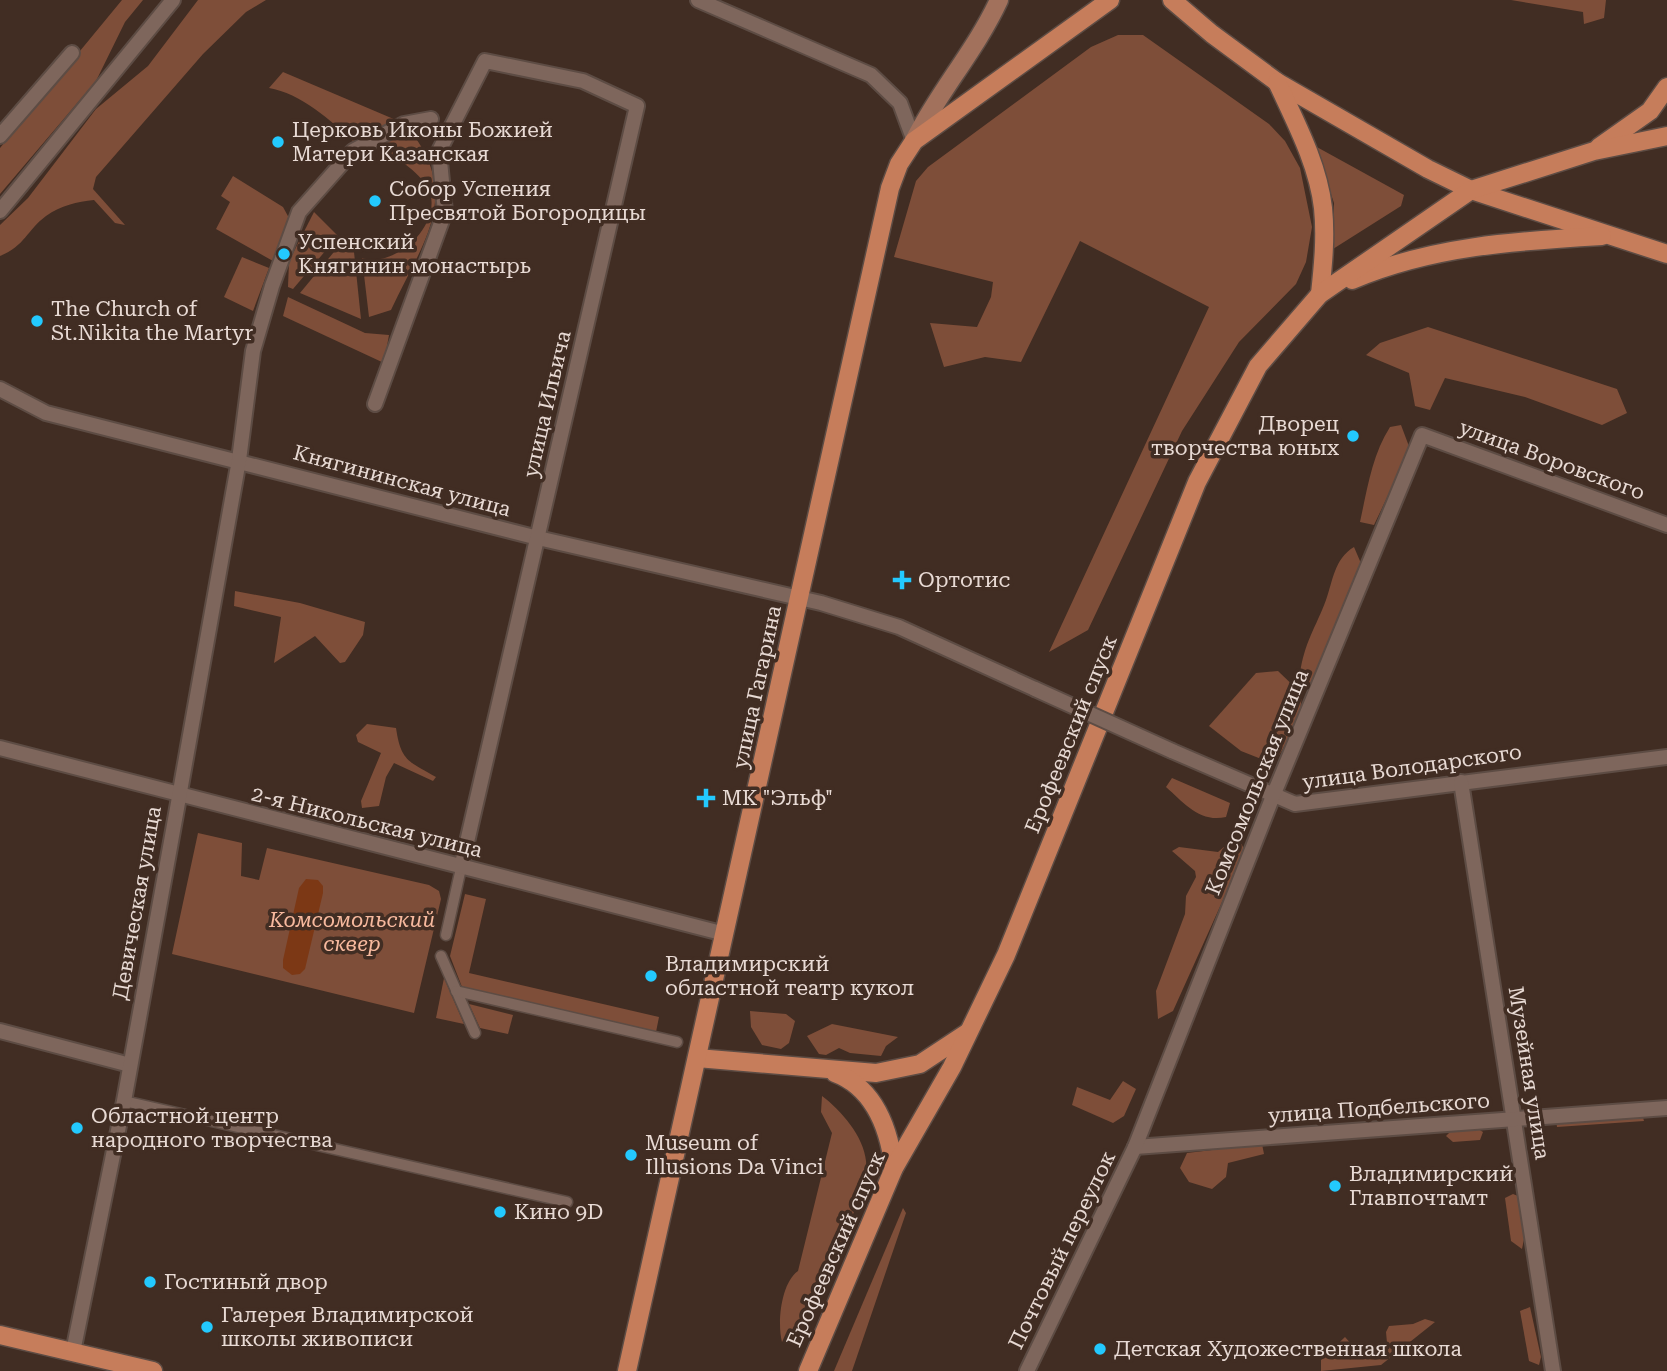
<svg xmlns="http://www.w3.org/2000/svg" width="1667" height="1371" font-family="'Roboto Serif',serif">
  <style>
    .green { fill: #7e4e39 }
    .water { fill: #7c3815 }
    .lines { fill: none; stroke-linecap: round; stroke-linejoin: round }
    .pedestrian-casing { stroke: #5d4c44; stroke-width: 13 }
    .minor-casing { stroke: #5d4c44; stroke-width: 18 }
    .secondary-casing { stroke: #5d4c44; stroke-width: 21 }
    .primary-casing { stroke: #5d4c44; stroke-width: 21 }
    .pedestrian { stroke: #7e665c; stroke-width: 10 }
    .minor { stroke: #7e665c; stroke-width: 14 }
    .secondary { stroke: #a2715c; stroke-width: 18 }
    .primary { stroke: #c67d5b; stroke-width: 18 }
    .minor-bridge-casing { stroke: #5d4c44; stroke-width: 18; stroke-linecap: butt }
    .minor-bridge { stroke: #7e665c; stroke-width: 14 }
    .poi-dot { fill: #23c9fe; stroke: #412d23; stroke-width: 2.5 }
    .labels { text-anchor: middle; stroke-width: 7; stroke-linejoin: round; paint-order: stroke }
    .poi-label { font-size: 21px; fill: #e8dad4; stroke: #412d23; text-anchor: start }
    .street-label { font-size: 21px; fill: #e8dad4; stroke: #412d23 }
    .park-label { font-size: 21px; font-style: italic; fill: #f7b99e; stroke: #412d23 }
  </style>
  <rect width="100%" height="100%" fill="#412d23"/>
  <g class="green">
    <path d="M122 0H143L125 22 96 81 0 194V148Z"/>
    <path d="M198 0H266L246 12 203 54 96 177 93 189 125 225 115 223 94 200C77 202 61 205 46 216 27 230 25 246 0 256V225L28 198 96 109 148 66Z"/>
    <path d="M1511 0H1606L1604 18 1584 24 1583 12Z"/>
    <path d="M1118 35H1143L1269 124 1285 141 1300 168 1312 227 1306 262 1296 284 1239 342 1182 431 1088 630 1049 652 1209 307 1080 241 1021 362 985 357 944 367 930 323 977 327 991 297 993 282 894 257 916 181 928 167 1091 47Z"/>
    <path d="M283 72 396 120 354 142C332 121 300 93 269 88Z"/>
    <path d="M409 129C463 197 422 243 391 310L369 317 362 258C398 269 445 221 428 188 419 171 393 156 378 144Z"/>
    <path d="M1315 146 1404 195 1401 206 1333 249 1334 203Z"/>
    <path d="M233 176 283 207 289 218 273 261 216 229 230 202 221 196Z"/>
    <path d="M314 212 338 236 293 289 288 287 289 261Z"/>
    <path d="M343 241 354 252 361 319 300 293Z"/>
    <path d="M242 257 269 268 253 311 224 297Z"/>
    <path d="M288 297 365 333 389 335 384 363 283 316Z"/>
    <path d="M1428 327 1617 389 1627 413 1602 425 1525 397 1445 378 1430 410 1415 406 1409 373 1366 355 1380 343Z"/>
    <path d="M1401 425 1410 449 1374 525 1360 522C1367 490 1372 455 1390 427Z"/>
    <path d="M1354 547 1363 568 1348 592 1319 677 1313 683 1307 682 1300 674C1304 643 1316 627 1326 600 1333 581 1334 559 1354 547Z"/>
    <path d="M235 591 300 603 365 622 363 635 345 662 340 663 315 636 274 663 281 617 234 606Z"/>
    <path d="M1278 671 1302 694 1299 721 1274 764 1241 751 1209 726 1256 673Z"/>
    <path d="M367 724 396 728C401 761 408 761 436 777L433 781 394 763 386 777 379 806 362 808 361 801 381 753 358 742 356 735Z"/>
    <path d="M1172 778 1230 803 1226 817C1200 823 1184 803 1166 787Z"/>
    <path d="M198 833 242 843 241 876 259 880 267 848 429 885 439 891 441 899 414 1013 172 954Z"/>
    <path d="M1232 840 1240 841 1245 851 1173 1011 1158 1019 1156 991 1185 914 1186 896 1196 877 1195 871 1172 851 1179 847 1218 852Z"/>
    <path d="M465 894 486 899 469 973 659 1017 656 1032 462 987 450 956Z"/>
    <path d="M444 978 464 1024 436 1018Z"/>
    <path d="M469 1004 513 1015 508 1034 480 1028Z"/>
    <path d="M750 1011 786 1014 795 1021 789 1043 781 1049 762 1045 751 1027Z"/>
    <path d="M832 1024 898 1037 886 1046 881 1056 850 1053 839 1048 826 1055 819 1054 807 1036Z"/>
    <path d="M1123 1081 1136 1089 1124 1116 1113 1123 1072 1105 1077 1087 1110 1100Z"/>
    <path d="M822 1096C841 1110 864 1137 866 1161 870 1190 818 1295 804 1327L798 1328 782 1342C777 1323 781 1283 798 1271L832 1133 821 1112Z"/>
    <path d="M1642 1114 1644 1121 1557 1127 1556 1120Z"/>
    <path d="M1478 1129 1483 1132 1480 1140 1453 1142 1446 1136 1451 1131Z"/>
    <path d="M1262 1144 1264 1154 1228 1163 1226 1177 1212 1189 1189 1182 1180 1168 1187 1153Z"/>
    <path d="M1513 1194 1518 1196 1525 1234 1522 1249 1511 1241 1505 1198Z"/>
    <path d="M903 1208 906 1213 852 1371H834Z"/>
    <path d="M1530 1307 1541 1357 1539 1365 1529 1361 1520 1311Z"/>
    <path d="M1425 1319 1435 1322 1381 1365 1321 1371V1360L1345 1337 1362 1356 1387 1343 1386 1332 1389 1326 1413 1324Z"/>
  </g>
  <path class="water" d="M306 879 318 880 323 886V893L305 969 300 974 292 975 283 968V960L299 888Z"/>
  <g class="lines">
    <g class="pedestrian-casing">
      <g id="pedestrian">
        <path d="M446 935 461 868"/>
        <path d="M441 956 475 1033"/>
        <path d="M456 991 677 1042"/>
        <path d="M124 1101 567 1202"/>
      </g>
    </g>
    <g class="minor-casing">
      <g id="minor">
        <path d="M698 0 871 75 900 103 914 141"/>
        <path d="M0 136 72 53"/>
        <path d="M0 211 173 0"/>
        <path d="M0 389 46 413 538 538 821 603 899 627 1035 689"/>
        <path d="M375 404 445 212 439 151 485 61 583 81 637 106 461 868"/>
        <path d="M0 748 725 934"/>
        <path d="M1172 751 1295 804 1667 757"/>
        <path d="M1461 782 1553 1371"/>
        <path d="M0 1031 130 1065"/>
        <path d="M1135 1147 1667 1108"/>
        <path d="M73 1352 124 1101 176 814 239 460 253 351 272 286 299 212 353 151 404 124 431 119"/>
        <path d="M1027 1371 1135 1147 1273 796 1422 435 1667 525"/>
      </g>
    </g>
    <g class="secondary-casing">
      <path id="secondary" d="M914 141C939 91 976 50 999 0"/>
    </g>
    <g class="primary-casing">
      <g id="primary">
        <path d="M1172 0 1212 34 1277 82 1428 169 1471 190 1667 254"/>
        <path d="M1277 82C1295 121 1318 164 1323 208 1326 237 1323 266 1320 294"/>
        <path d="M1599 147 1650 111 1667 87"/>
        <path d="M1352 280C1432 246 1516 241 1602 236"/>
        <path d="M697 1058 876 1073 920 1064 967 1033"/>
        <path d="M835 1073C875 1088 889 1129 894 1168"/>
        <path d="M0 1335 153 1371"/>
        <path d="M627 1371 890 188 899 164 914 141 1110 0"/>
        <path d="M808 1371 894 1168 952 1067 1006 955 1197 482 1258 366 1320 294 1471 190 1594 151 1667 136"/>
      </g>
    </g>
    <use href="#pedestrian" class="pedestrian"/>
    <use href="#minor" class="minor"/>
    <use href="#secondary" class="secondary"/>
    <use href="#primary" class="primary"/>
    <g class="minor-bridge-casing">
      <path id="minor-bridge" d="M1035 689 1172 751"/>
    </g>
    <use href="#minor-bridge" class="minor-bridge"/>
  </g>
  <g class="poi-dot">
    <circle cx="278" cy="142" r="7"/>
    <circle cx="375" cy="201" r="7"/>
    <circle cx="284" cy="254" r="7"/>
    <circle cx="37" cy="321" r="7"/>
    <circle cx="1353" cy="436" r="7"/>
    <path d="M898.5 569.5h7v7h7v7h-7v7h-7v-7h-7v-7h7z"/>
    <path d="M702.5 787.5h7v7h7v7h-7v7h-7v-7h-7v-7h7z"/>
    <circle cx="651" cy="976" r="7"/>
    <circle cx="77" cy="1128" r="7"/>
    <circle cx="631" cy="1155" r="7"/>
    <circle cx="1335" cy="1186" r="7"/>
    <circle cx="500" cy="1212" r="7"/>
    <circle cx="150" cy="1282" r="7"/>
    <circle cx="207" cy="1327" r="7"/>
    <circle cx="1100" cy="1349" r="7"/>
  </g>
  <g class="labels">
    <g class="poi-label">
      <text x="292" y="137">Церковь Иконы Божией<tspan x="292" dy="24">Матери Казанская</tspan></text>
      <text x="389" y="196">Собор Успения<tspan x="389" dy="24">Пресвятой Богородицы</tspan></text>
      <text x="298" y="249">Успенский<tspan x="298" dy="24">Княгинин монастырь</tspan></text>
      <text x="51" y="316">The Church of<tspan x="51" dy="24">St.Nikita the Martyr</tspan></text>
      <text x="1339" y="431" text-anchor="end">Дворец<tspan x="1339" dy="24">творчества юных</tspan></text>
      <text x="918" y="587">Ортотис</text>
      <text x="722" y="805">МК "Эльф"</text>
      <text x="665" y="971">Владимирский<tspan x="665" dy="24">областной театр кукол</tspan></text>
      <text x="91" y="1123">Областной центр<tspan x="91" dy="24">народного творчества</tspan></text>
      <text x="645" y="1150">Museum of<tspan x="645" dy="24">Illusions Da Vinci</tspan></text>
      <text x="1349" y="1181">Владимирский<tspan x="1349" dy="24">Главпочтамт</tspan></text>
      <text x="514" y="1219">Кино 9D</text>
      <text x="164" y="1289">Гостиный двор</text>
      <text x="221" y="1322">Галерея Владимирской<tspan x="221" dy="24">школы живописи</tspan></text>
      <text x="1114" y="1356">Детская Художественная школа</text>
    </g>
    <g class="street-label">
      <text transform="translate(547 404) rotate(-77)" y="7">улица Ильича</text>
      <text transform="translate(1552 460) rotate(20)" y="7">улица Воровского</text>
      <text transform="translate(402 481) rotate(15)" y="7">Княгининская улица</text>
      <text transform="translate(757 687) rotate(-78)" y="7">улица Гагарина</text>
      <text transform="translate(1071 734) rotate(-68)" y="7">Ерофеевский спуск</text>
      <text transform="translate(1412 767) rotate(-8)" y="7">улица Володарского</text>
      <text transform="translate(1257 782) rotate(-68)" y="7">Комсомольская улица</text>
      <text transform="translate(367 822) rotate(14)" y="7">2-я Никольская улица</text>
      <text transform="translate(137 903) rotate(-80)" y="7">Девическая улица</text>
      <text transform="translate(1529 1073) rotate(81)" y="7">Музейная улица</text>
      <text transform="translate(1379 1108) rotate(-4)" y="7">улица Подбельского</text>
      <text transform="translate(836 1249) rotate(-66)" y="7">Ерофеевский спуск</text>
      <text transform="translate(1062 1250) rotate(-64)" y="7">Почтовый переулок</text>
    </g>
    <g class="park-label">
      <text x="352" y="927">Комсомольский<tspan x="352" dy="24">сквер</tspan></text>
    </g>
  </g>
</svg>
